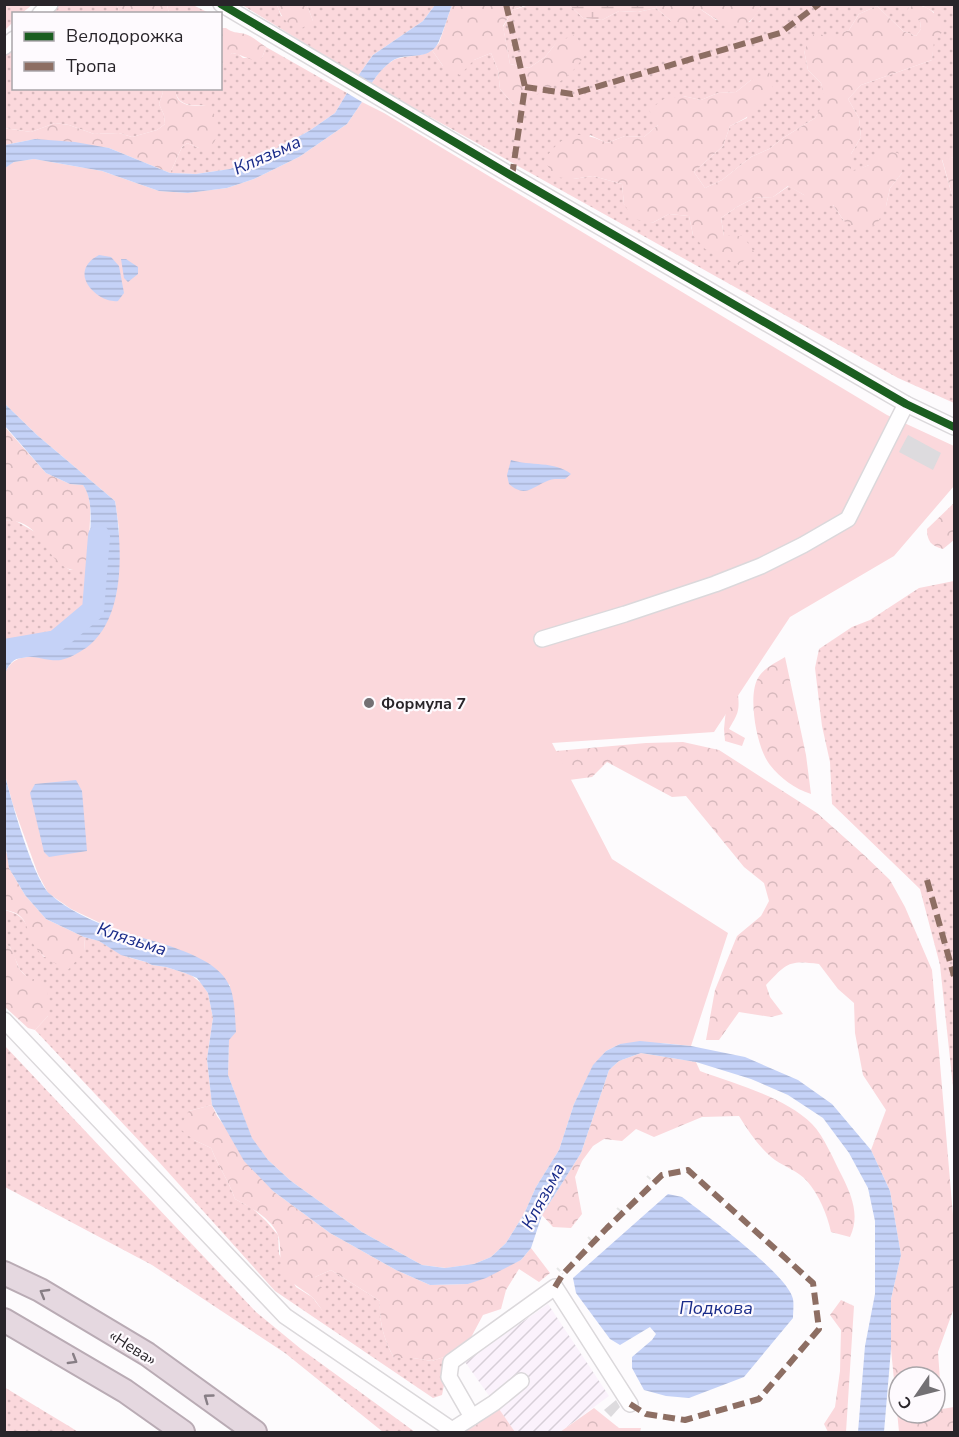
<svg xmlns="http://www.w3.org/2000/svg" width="959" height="1437" font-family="'Nunito Sans',sans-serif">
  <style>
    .industrial { fill: url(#industrial-furrows) }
    .grass { fill: url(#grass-dots) }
    .forest { fill: url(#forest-crowns); fill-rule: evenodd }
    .wetland { fill: url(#wetland-marsh) }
    .pitch { fill: #fbd8dc }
    .water { fill: url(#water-rules) }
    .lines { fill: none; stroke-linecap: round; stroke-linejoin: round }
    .river { stroke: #c5d2f7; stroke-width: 22 }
    .building { fill: #dddbde }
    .minor-casing { stroke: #dbd8db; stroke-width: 18 }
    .highway-casing { stroke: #b9abb4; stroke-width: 26 }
    .path { stroke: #e7e7e7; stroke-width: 2; stroke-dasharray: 4.5 3; stroke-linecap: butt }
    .minor { stroke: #fffeff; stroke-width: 15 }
    .highway { stroke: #e5d8e0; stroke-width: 22 }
    .quiet { stroke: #8d6e63; stroke-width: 6; stroke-dasharray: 12 6; stroke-linecap: butt }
    .cycleway-casing { stroke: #fefafe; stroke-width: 11 }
    .cycleway { stroke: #1b5e20; stroke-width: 8 }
    .oneway { stroke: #877e85 }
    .poi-dot { fill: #737074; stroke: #fefafe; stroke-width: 2 }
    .labels { text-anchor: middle; stroke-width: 4.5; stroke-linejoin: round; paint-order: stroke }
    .poi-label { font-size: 16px; font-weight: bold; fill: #29252a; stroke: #fefafe; text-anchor: start }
    .street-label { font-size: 16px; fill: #29252a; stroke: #fefafe }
    .water-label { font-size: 18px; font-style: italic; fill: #192b89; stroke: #fefafe }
  </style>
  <defs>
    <pattern id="industrial-furrows" width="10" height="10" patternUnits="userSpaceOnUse" patternTransform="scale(1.5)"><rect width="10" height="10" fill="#fbf2fc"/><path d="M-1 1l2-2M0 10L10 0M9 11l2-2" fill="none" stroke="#d7cfd8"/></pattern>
    <pattern id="grass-dots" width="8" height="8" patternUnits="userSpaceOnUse" patternTransform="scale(1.5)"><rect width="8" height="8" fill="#fbd8dc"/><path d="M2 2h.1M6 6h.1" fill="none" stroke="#d7b9bd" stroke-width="1.8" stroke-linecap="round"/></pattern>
    <pattern id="forest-crowns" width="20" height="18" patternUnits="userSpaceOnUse" patternTransform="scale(1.5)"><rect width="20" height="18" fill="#fbd8dc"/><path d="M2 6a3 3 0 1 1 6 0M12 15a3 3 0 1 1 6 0" fill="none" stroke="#d7b9bd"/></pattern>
    <pattern id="wetland-marsh" width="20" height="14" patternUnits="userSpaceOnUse" patternTransform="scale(1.5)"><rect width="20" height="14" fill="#fbd8dc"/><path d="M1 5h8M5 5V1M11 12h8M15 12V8" fill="none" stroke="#d7b9bd"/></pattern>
    <pattern id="water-rules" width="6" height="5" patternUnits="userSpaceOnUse" patternTransform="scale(1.5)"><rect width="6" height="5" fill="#c5d2f7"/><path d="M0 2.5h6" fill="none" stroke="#a9b4d4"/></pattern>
  </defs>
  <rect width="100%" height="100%" fill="#fdfbfd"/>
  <path class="industrial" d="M548 1304 609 1396 560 1432H515L465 1362Z"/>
  <g class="grass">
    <path d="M5 4H32V5L22 13 14 14 13 22 5 30Z"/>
    <path d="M60 4 117 5 119 11 132 13 50 14Z"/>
    <path d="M167 5H193L209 13H169Z"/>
    <path d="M242 5H277L281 16 313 21 307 5H435L423 21 373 55 358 76Z"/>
    <path d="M529 5H569L583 18 602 20 619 11 638 12 656 8 671 21 700 9 716 20 750 22 762 5H913L908 9 920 21 921 29 916 36 903 31 877 6 859 14 849 30 804 50 808 70 821 83 826 101 815 118 783 138 769 149 751 157 722 180 705 188 694 172 723 146 730 126 747 118 751 80 736 92 718 93 701 100 683 96 658 125 644 137 625 136 607 143 590 135 573 179 593 176 622 184 624 204 652 223 669 214 689 216 693 235 724 236 721 218 737 207 754 198 773 197 789 186 804 195 833 205 844 221 886 206 890 188 902 173 869 165 851 173V154L861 137 859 118 848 99 861 85 932 60 934 12 921 5H954V157L942 160 952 195V231L954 233V403L898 378 371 84C377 75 388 60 400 58 412 55 422 57 432 50L443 66 474 60 491 53 498 70 500 89 513 104 557 42 545 57 529 68 510 64 503 27 513 10Z"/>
    <path d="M13 47 14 88H162L163 92 159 104 164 115 165 124 157 130 132 137 119 133 94 134 69 125 55 123 31 132 5 128V55Z"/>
    <path d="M266 47 347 93 335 113 309 131 274 150 230 169 196 174 170 173 182 147 187 143 199 148 206 105C191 106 177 106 175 89L220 88C221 74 219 63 232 53L238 54 243 58H262Z"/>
    <path d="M14 520 37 533 60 563 70 570H97C100 584 95 598 89 610 59 663 42 624 5 643V521Z"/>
    <path d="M954 581V1096L940 965 920 889 832 804 830 762 822 726 815 668 819 649 852 627 870 620 919 588Z"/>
    <path d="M4 910C33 915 26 937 44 957L85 951 84 937 99 941 127 957 146 962 152 965 166 967 191 975 201 983 208 993 213 1018 207 1059 212 1105 189 1111 194 1140 211 1148C218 1166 229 1181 235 1199L252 1208 266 1221 278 1235 279 1254 296 1287 312 1297 323 1311 315 1277 331 1270 380 1301C379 1323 384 1339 394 1358H413L432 1361 450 1355 442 1395 433 1398 275 1291 159 1162 35 1030 48 1016 29 979 20 970 10 947 5 943Z"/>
    <path d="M5 1046 256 1312 301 1349 415 1432H383L285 1353 152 1265 5 1187Z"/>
    <path d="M4 1387 72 1428 78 1432H5Z"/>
  </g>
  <g class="forest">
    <path d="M529 4 513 10 503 26 510 64 529 68 545 57 557 42 575 35 587 52C568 83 546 91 513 104L500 89 498 70 491 53 474 60 460 75 443 66 432 50 439 43 452 5Z"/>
    <path d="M657 4H762V5C759 9 756 16 751 20 736 35 714 18 700 9L689 24 671 21 656 8Z"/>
    <path d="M117 5H167L169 13 132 14 119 11Z"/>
    <path d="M277 5H307L313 21 302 28C287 25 282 19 277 5Z"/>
    <path d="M913 5C929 4 937 16 947 27L934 41 932 60 861 85 848 99 859 118 861 137 851 154V172L869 165 879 150 898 153 902 173 890 188 886 206 877 224 860 230 844 221 833 205 814 212 804 195 788 186 773 197 754 198 737 207 721 218 724 236H743L754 252 739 265 705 249 693 235 689 216 669 214 652 223 634 219 624 204 622 184 593 176 573 179 555 177 544 160C564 133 576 129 607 143L625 136 644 137 658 125 649 110 664 99 683 96 701 100 718 93 736 92 751 80 769 72 774 92C761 109 749 117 730 126L723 146 694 172 705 188 722 180 751 157 769 149 783 138 815 118 825 101 821 83 808 70 804 50 814 34 833 36 849 30 859 14 877 6 903 31 916 36 921 29 920 21 908 14V9Z"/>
    <path d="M221 28H226C232 33 237 32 245 34 252 36 260 43 266 47L262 58 256 61C248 59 240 54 232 53L221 67Z"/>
    <path d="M176 88C174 106 192 107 206 105 222 118 222 138 206 151L187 143 182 147 170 173 109 148 35 139 5 145 4 128 31 132 55 123 69 125 94 134 119 133 132 137 157 130 165 124 164 115 159 104 163 92 162 89Z"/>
    <path d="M954 157V233L952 231V195L942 159Z"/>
    <path d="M4 426 46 473 70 484 83 485C96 502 87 526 90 546 91 554 95 562 97 570 89 570 77 572 69 569 43 559 41 517 5 521Z"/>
    <path d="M954 503V540L943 549C931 546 927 541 927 529Z"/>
    <path d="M785 657 806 755 811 794C795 789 780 778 770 765 757 749 748 699 757 680 762 669 775 663 785 657Z"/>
    <path d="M738 695C740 712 737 715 729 729L745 738 742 746 725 741 724 729 727 699Z"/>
    <path d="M683 742 719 750 817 813 864 855 890 880 905 907 932 970 954 1227V1308L938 1352 942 1409 954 1407V1432H899L891 1349V1299L901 1255 890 1191 871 1150 886 1110 863 1075 855 1033 854 1003 838 989 819 964C788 960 787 963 766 985L770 997 783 1014 771 1017 739 1012 719 1040H706L715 990 737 936 761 916 769 901 764 883 744 867 686 796 672 797 607 762 592 777 569 780 552 770 556 751 646 743ZM899 1377H935V1413H899Z"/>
    <path d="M8 852 9 868 25 895 46 919 84 937 85 951 68 970C57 964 44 959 36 948 23 930 32 915 5 910V854Z"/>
    <path d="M5 943C22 955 9 976 42 981L47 991 48 1016 35 1030 28 1028 5 1007Z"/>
    <path d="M641 1053 696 1062 700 1071C735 1084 785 1097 812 1124 824 1136 834 1161 842 1176 852 1196 860 1216 850 1237L831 1232C827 1214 819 1195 807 1181 798 1171 785 1167 775 1160 760 1149 749 1132 739 1116L702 1117 654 1137 636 1129 622 1141 604 1139 593 1146 582 1161 575 1177 582 1214 571 1228 553 1227 542 1215 581 1153 609 1070 619 1061Z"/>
    <path d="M212 1105 217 1116 273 1191 330 1233 396 1270 430 1285 468 1284 521 1260 531 1248 550 1273 539 1282 519 1269 506 1290 501 1309 483 1315 467 1345 450 1355 432 1361 413 1358H394C384 1339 379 1323 380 1301L331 1270 315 1277 325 1293 323 1312C320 1307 316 1301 312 1297 303 1289 290 1284 284 1272 278 1260 282 1246 278 1235 271 1218 250 1207 235 1199 229 1181 218 1166 211 1148L194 1140 179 1128 189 1111Z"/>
    <path d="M841 1300 854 1306 846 1432H828L824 1424 835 1407 840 1371 841 1330 830 1315Z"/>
    <path d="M594 1408 619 1428H641L640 1432H560Z"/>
    <path d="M499 1409 515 1432H463Z"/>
  </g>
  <path class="wetland" d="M569 5H657L656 8 638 12 619 11 602 20 583 18Z"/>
  <path class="pitch" d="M362 102 384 113 887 415 954 446V486L894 556 790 617 714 732 552 743 612 859 728 933 691 1046 662 1043 620 1044 606 1051 593 1066 574 1104 559 1150 536 1187 524 1214 506 1243 491 1257 474 1264 446 1268 422 1265 362 1232 291 1181 268 1160 252 1139 228 1075 230 985 71 909 48 893 38 874 13 805 5 775V674C13 650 40 657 59 660L116 596 119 529 115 501 37 435 5 404 4 168 14 162 34 159 102 171 159 191 188 193 227 188 254 179 299 157 347 124Z"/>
  <g class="water">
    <path d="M435 5H452C449 13 441 39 437 45 427 59 413 54 398 58 388 61 377 75 371 84L358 76 373 55 423 21Z"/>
    <path d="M347 93 362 102 347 124 299 157 254 179 227 188 188 193 159 191 102 171 34 159 14 162 5 168V145L35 139 75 142 109 148 170 173 196 174 230 169 274 150 309 131 335 113Z"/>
    <path d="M99 255 111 257 119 266 124 293 118 301C99 304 65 273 99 255Z"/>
    <path d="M121 259H126L138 267V274L128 282 124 278Z"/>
    <path d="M5 404 37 435 115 501C122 545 127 618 86 648 78 653 70 658 61 660 42 663 15 644 5 674V643L7 641C15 639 26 637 34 638 45 639 55 642 66 637 84 629 100 593 98 574 97 563 90 554 90 543 90 525 94 500 83 485L70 484 46 473 5 426Z"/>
    <path d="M511 460C529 466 556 461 571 474L565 479C558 479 552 478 545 482 530 489 524 497 509 484L507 475Z"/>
    <path d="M5 775C11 800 33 879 50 894 67 910 93 921 114 929 146 941 217 952 230 987 235 1000 235 1018 236 1032L229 1040 228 1075 252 1138 268 1160 291 1181 362 1232 422 1265 445 1268 474 1264 491 1257 506 1243 524 1214 536 1187 559 1150 574 1104 593 1065 606 1051 620 1044 640 1041 691 1046 745 1057 798 1080 832 1104 871 1150 890 1191 901 1255 891 1299V1349L884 1432H858L865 1346 875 1294V1221L868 1188 849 1153 823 1118 788 1095 751 1079 696 1062 641 1053 619 1061 609 1070 581 1153 542 1215 531 1248 521 1260 486 1278 468 1284 430 1285 396 1270 330 1233 273 1191 244 1161 212 1105 207 1059 213 1018 208 993 197 978 185 973 166 967 152 965 146 962 121 955 99 941 84 937 46 919 25 895 9 868 5 843Z"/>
    <path d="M76 780 82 791 87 851 49 857 44 852 30 793 35 784Z"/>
    <path d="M668 1194 682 1197C705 1215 787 1273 793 1299 794 1305 793 1312 793 1318L744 1377 689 1398 666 1396 644 1390 632 1368V1357L652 1340 656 1334 650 1327 620 1345 610 1339 576 1293 573 1278Z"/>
  </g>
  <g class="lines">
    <path class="river" d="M4 650 56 641 93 610 99 536"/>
  </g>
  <g class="building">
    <path d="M908 435 941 453 933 470 899 452Z"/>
    <path d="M616 1400 620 1407 611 1417 604 1410Z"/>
  </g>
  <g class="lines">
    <g class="minor-casing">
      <g id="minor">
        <path d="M221 4 512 176 906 404 954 427"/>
        <path d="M40 14 50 4"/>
        <path d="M4 47 14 39"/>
        <path d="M542 639 625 614 715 584 761 566 803 545 848 519 906 404"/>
        <path d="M4 1020 285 1316 455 1432"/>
        <path d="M472 1417 449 1377 451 1362 555 1287 630 1404"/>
        <path d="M452 1430 494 1403 521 1381"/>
      </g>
    </g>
    <g class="highway-casing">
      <g id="highway">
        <path d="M4 1273 40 1290 147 1354 255 1432"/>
        <path d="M4 1320 125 1391 183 1432"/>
      </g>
    </g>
    <g class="path">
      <path d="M647 1176 655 1183"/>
      <path d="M617 1208 623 1213"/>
      <path d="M588 1237 594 1243"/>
      <path d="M557 1268 563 1274"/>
    </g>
    <use href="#minor" class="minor"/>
    <use href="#highway" class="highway"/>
    <g class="quiet">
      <path d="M506 4 525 87"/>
      <path d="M512 176 525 87 572 94 780 33 819 4"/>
      <path d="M927 880 954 976"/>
      <path d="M555 1287 563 1274 607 1228 662 1175 688 1170 813 1283 819 1329 759 1399 685 1420 646 1414 630 1404"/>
    </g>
    <g class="cycleway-casing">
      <path id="cycleway" d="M221 4 512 176 906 404 954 427"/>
    </g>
    <use href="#cycleway" class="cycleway"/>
  </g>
  <defs><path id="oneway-chevron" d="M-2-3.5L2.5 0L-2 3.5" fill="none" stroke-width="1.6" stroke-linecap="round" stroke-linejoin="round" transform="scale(1.5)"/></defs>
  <g class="oneway">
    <use href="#oneway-chevron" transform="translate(44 1293) rotate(-150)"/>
    <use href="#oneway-chevron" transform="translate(73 1360) rotate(31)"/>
    <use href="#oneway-chevron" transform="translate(208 1398) rotate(-144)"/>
  </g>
  <circle class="poi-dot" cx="369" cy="703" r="6"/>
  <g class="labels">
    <g class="poi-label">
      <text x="381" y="709">Формула 7</text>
    </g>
    <g class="street-label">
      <text transform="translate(133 1347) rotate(32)" y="6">«Нева»</text>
    </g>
    <g class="water-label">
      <text transform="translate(267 155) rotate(-24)" y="6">Клязьма</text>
      <text transform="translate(132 939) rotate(18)" y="6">Клязьма</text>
      <text transform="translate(543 1196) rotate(-62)" y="6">Клязьма</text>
      <text x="716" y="1314">Подкова</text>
    </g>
  </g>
  <rect width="959" height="1437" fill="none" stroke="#29252a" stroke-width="12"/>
  <rect x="12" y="12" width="210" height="78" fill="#fefafe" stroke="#a9a5a9" stroke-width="1.5"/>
  <rect x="24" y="32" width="30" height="9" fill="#1b5e20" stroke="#a9a5a9" stroke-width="1.5"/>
  <text x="66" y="42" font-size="18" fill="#29252a">Велодорожка</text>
  <rect x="24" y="62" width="30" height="9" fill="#8d6e63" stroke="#a9a5a9" stroke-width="1.5"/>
  <text x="66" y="72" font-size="18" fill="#29252a">Тропа</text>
  <g transform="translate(917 1395) rotate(235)"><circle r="28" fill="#fefafe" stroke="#a9a5a9" stroke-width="1.5"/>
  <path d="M0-4.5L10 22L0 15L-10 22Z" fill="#737074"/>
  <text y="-9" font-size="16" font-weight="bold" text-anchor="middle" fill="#29252a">С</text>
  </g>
</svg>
